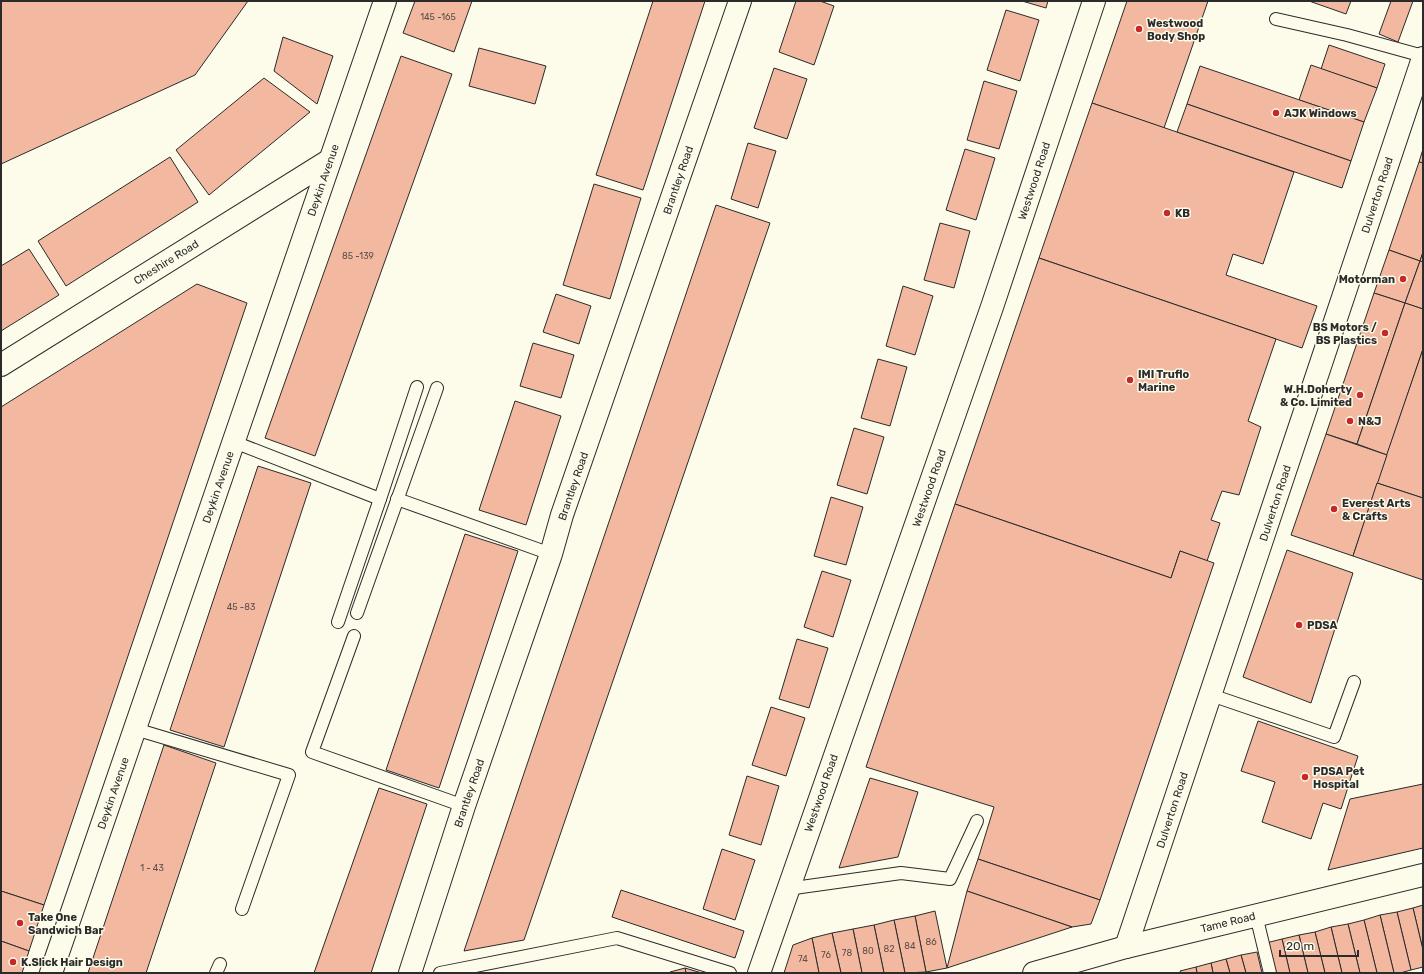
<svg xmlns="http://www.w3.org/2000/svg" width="1424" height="974" font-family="Rubik,sans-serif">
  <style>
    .building { fill: #f2b8a0; stroke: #2b2b2b }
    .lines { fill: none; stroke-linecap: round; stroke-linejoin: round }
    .lane-casing { stroke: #2b2b2b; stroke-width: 14 }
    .street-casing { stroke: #2b2b2b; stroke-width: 24 }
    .lane { stroke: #fdfbea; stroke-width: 12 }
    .street { stroke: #fdfbea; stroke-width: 22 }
    .poi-dot { fill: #c62828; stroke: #fdfbea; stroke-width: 1.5 }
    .labels { text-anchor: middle; stroke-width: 3; stroke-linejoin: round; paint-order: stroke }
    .number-label { font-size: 9px; fill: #5d4e48 }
    .poi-label { font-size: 11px; font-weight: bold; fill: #2b2b2b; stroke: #fdfbea; text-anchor: start }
    .street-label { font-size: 11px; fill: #2b2b2b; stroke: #fdfbea }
  </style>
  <rect width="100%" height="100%" fill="#fdfbea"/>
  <g class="building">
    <path d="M1 1H248L195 75 1 164Z"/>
    <path d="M415 1H472L454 52 403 33Z"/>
    <path d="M653 1H705L643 190 596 175Z"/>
    <path d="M796 1H820L834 6 814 65 779 52Z"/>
    <path d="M1022 1H1048L1046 8Z"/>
    <path d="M1127 1H1208L1164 128 1092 103Z"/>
    <path d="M1309 1H1351L1346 14Z"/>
    <path d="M1391 1H1413L1398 42 1379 34Z"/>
    <path d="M1006 10 1039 20 1020 81 987 70Z"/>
    <path d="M283 37 333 56 317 104 274 71Z"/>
    <path d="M1329 45 1385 64 1377 88 1321 69Z"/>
    <path d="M479 48 546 66 535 104 469 86Z"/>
    <path d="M401 56 452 74 315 456 265 438Z"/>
    <path d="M1311 65 1377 88 1364 122 1299 100Z"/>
    <path d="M1200 66 1364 122 1351 161 1187 104Z"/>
    <path d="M774 68 807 79 787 139 754 128Z"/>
    <path d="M264 78 310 112 209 195 176 150Z"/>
    <path d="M984 81 1017 91 999 149 967 140Z"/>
    <path d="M1092 103 1294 172 1263 264 1233 254 1226 275 1317 306 1302 348 1039 258Z"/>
    <path d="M1187 104 1351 161 1342 188 1177 132Z"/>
    <path d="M748 143 776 151 758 208 731 199Z"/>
    <path d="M965 149 995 158 976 220 946 210Z"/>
    <path d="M1423 149V163L1419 162Z"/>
    <path d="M170 157 198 202 66 286 38 241Z"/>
    <path d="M1419 162 1423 163V252L1420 261 1389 250Z"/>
    <path d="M594 184 641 198 610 299 563 285Z"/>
    <path d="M716 205 770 223 524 940 464 951Z"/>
    <path d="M940 223 970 231 954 288 924 280Z"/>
    <path d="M29 249 59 295 1 331V266Z"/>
    <path d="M1389 250 1420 261 1405 303 1374 293Z"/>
    <path d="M1423 252V262L1420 261Z"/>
    <path d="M1039 258 1276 339 1248 421 1261 427 1239 495 1222 491 1211 520 1220 523 1207 561 1180 551 1171 578 955 504Z"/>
    <path d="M1420 261 1423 262V309L1405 303Z"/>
    <path d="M197 284 247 303 44 905 1 891V407Z"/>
    <path d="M903 286 933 296 915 355 886 346Z"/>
    <path d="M1374 293 1405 303 1357 444 1326 434Z"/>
    <path d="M556 294 591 306 579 344 543 332Z"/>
    <path d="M1405 303 1423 309V349L1387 455 1357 444Z"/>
    <path d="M533 343 574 355 561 398 520 386Z"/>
    <path d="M1423 349V498L1377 483Z"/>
    <path d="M878 359 907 367 890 426 861 418Z"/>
    <path d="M515 401 561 416 526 525 479 510Z"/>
    <path d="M854 428 884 437 867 494 837 485Z"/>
    <path d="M1326 434 1387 455 1353 556 1291 535Z"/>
    <path d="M258 466 311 483 224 747 170 730Z"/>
    <path d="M1377 483 1423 498V580L1353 556Z"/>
    <path d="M831 497 863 507 846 565 814 556Z"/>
    <path d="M955 504 1171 578 1180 551 1214 563 1100 900 978 859 994 807 866 767Z"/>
    <path d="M465 534 518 551 439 788 386 770Z"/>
    <path d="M1287 550 1353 573 1311 703 1243 677Z"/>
    <path d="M822 571 851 580 833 637 804 627Z"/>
    <path d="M797 639 828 648 809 708 779 699Z"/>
    <path d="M771 707 805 718 786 776 752 765Z"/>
    <path d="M1258 721 1358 756 1341 809 1323 803 1311 839 1262 822 1275 782 1241 771Z"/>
    <path d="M164 745 216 763 146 973H88Z"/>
    <path d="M747 776 779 786 761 845 729 835Z"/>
    <path d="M870 778 918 792 898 857 839 868Z"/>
    <path d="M1423 784V848L1328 870 1350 799Z"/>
    <path d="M379 788 427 804 371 973H314Z"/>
    <path d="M722 849 755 860 735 920 703 909Z"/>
    <path d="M978 859 1100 900 1091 924 1072 927 967 891Z"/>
    <path d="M621 890 744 931 735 958 612 917Z"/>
    <path d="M1 891 44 905 29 951 1 941Z"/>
    <path d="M967 891 1072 927 947 968Z"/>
    <path d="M1423 905V950L1413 908Z"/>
    <path d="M1413 908 1423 950V967L1411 970 1397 912Z"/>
    <path d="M935 911 947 968 926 972 915 916Z"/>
    <path d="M1397 912 1411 970 1400 973H1394L1380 915Z"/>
    <path d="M1380 915 1394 973H1377L1364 920Z"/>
    <path d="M915 916 926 972 905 973 894 920Z"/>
    <path d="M894 920 905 973H884L874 925Z"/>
    <path d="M1364 920 1377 973H1360L1348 924Z"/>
    <path d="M1348 924 1360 973H1342L1331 927Z"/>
    <path d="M874 925 884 973H862L853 929Z"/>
    <path d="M1331 927 1342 973H1325L1315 932Z"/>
    <path d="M853 929 862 973H841L832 933Z"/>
    <path d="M1315 932 1325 973H1308L1299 935Z"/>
    <path d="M832 933 841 973H819L812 938Z"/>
    <path d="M1299 935 1308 973H1290L1282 939Z"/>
    <path d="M812 938 819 973H784L793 945Z"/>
    <path d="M1282 939 1290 973H1273L1266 943Z"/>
    <path d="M1 941 29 951 22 973H1Z"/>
    <path d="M1257 952 1262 973H1246L1241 955Z"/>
    <path d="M1241 955 1246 973H1230L1226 959Z"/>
    <path d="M1226 959 1230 973H1213L1211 963Z"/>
    <path d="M1211 963 1213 973H1197L1196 967Z"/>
    <path d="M1196 967 1197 973H1181L1180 971Z"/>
    <path d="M685 968 702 973H686Z"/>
    <path d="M685 968 686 973H671L670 972Z"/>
  </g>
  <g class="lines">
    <g class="lane-casing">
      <g id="lane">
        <path d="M1276 19 1347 35 1423 56"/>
        <path d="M234 442 380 499 417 387"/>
        <path d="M397 499 551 554"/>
        <path d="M357 613 437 388"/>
        <path d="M338 622 380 499"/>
        <path d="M354 636 312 752 464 806"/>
        <path d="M1211 695 1334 737 1354 682"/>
        <path d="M135 729 289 775 242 909"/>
        <path d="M787 889 901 873 950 879 977 821"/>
        <path d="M1256 915 1270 973"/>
        <path d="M216 973 220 964"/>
        <path d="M440 973 617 938 730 973"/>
      </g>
    </g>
    <g class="street-casing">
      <g id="street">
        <path d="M1 365 330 160"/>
        <path d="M1126 947 1423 58"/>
        <path d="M51 973 385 1"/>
        <path d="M410 973 464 806 551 554 562 515 740 1"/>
        <path d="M759 973 992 307 1094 1"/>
        <path d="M1034 973 1126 947 1423 875"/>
      </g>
    </g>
    <use href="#lane" class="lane"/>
    <use href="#street" class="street"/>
  </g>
  <g class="poi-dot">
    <circle cx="1139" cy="29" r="4"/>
    <circle cx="1276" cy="113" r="4"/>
    <circle cx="1167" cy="213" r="4"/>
    <circle cx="1403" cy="279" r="4"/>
    <circle cx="1385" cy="333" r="4"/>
    <circle cx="1130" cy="380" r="4"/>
    <circle cx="1360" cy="395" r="4"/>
    <circle cx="1350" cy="421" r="4"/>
    <circle cx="1334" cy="509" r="4"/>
    <circle cx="1299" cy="625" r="4"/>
    <circle cx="1305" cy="777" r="4"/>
    <circle cx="20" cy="923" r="4"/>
    <circle cx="13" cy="962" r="4"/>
  </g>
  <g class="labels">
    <g class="number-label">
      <text x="438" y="20">145 -165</text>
      <text x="358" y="259">85 -139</text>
      <text x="241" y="610">45 -83</text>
      <text x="152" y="871">1 - 43</text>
      <text x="931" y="945">86</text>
      <text x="910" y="949">84</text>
      <text x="889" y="952">82</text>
      <text x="868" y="954">80</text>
      <text x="847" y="956">78</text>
      <text x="826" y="958">76</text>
      <text x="803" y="962">74</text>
    </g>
    <g class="poi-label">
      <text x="1147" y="27">Westwood<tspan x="1147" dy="13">Body Shop</tspan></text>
      <text x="1284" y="117">AJK Windows</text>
      <text x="1175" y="217">KB</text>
      <text x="1395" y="283" text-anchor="end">Motorman</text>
      <text x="1377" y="331" text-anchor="end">BS Motors /<tspan x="1377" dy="13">BS Plastics</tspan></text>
      <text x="1138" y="378">IMI Truflo<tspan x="1138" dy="13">Marine</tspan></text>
      <text x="1352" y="393" text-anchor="end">W.H.Doherty<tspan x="1352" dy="13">&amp; Co. Limited</tspan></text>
      <text x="1358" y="425">N&amp;J</text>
      <text x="1342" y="507">Everest Arts<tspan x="1342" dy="13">&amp; Crafts</tspan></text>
      <text x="1307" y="629">PDSA</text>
      <text x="1313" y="775">PDSA Pet<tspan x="1313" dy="13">Hospital</tspan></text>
      <text x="28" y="921">Take One<tspan x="28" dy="13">Sandwich Bar</tspan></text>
      <text x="21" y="966">K.Slick Hair Design</text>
    </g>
    <g class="street-label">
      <text transform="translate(323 180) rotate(-71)" y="4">Deykin Avenue</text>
      <text transform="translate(678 180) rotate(-71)" y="4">Brantley Road</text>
      <text transform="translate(1034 181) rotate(-72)" y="4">Westwood Road</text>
      <text transform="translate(1377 195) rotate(-72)" y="4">Dulverton Road</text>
      <text transform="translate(166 262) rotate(-32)" y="4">Cheshire Road</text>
      <text transform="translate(573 486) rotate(-71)" y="4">Brantley Road</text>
      <text transform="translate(218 487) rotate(-71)" y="4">Deykin Avenue</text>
      <text transform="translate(929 488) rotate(-71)" y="4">Westwood Road</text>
      <text transform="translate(1275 503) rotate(-72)" y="4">Dulverton Road</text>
      <text transform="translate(113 793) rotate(-71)" y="4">Deykin Avenue</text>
      <text transform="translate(469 793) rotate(-71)" y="4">Brantley Road</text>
      <text transform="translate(821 793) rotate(-71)" y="4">Westwood Road</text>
      <text transform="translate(1172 810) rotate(-72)" y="4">Dulverton Road</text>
      <text transform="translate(1228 922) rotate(-14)" y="4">Tame Road</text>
    </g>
  </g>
  <rect width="1424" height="974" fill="none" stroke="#2b2b2b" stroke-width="4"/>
  <path d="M1280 950v6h78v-6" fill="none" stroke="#2b2b2b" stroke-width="2"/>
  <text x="1286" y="950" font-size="12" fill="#2b2b2b" stroke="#fdfbea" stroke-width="3" paint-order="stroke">20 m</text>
</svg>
